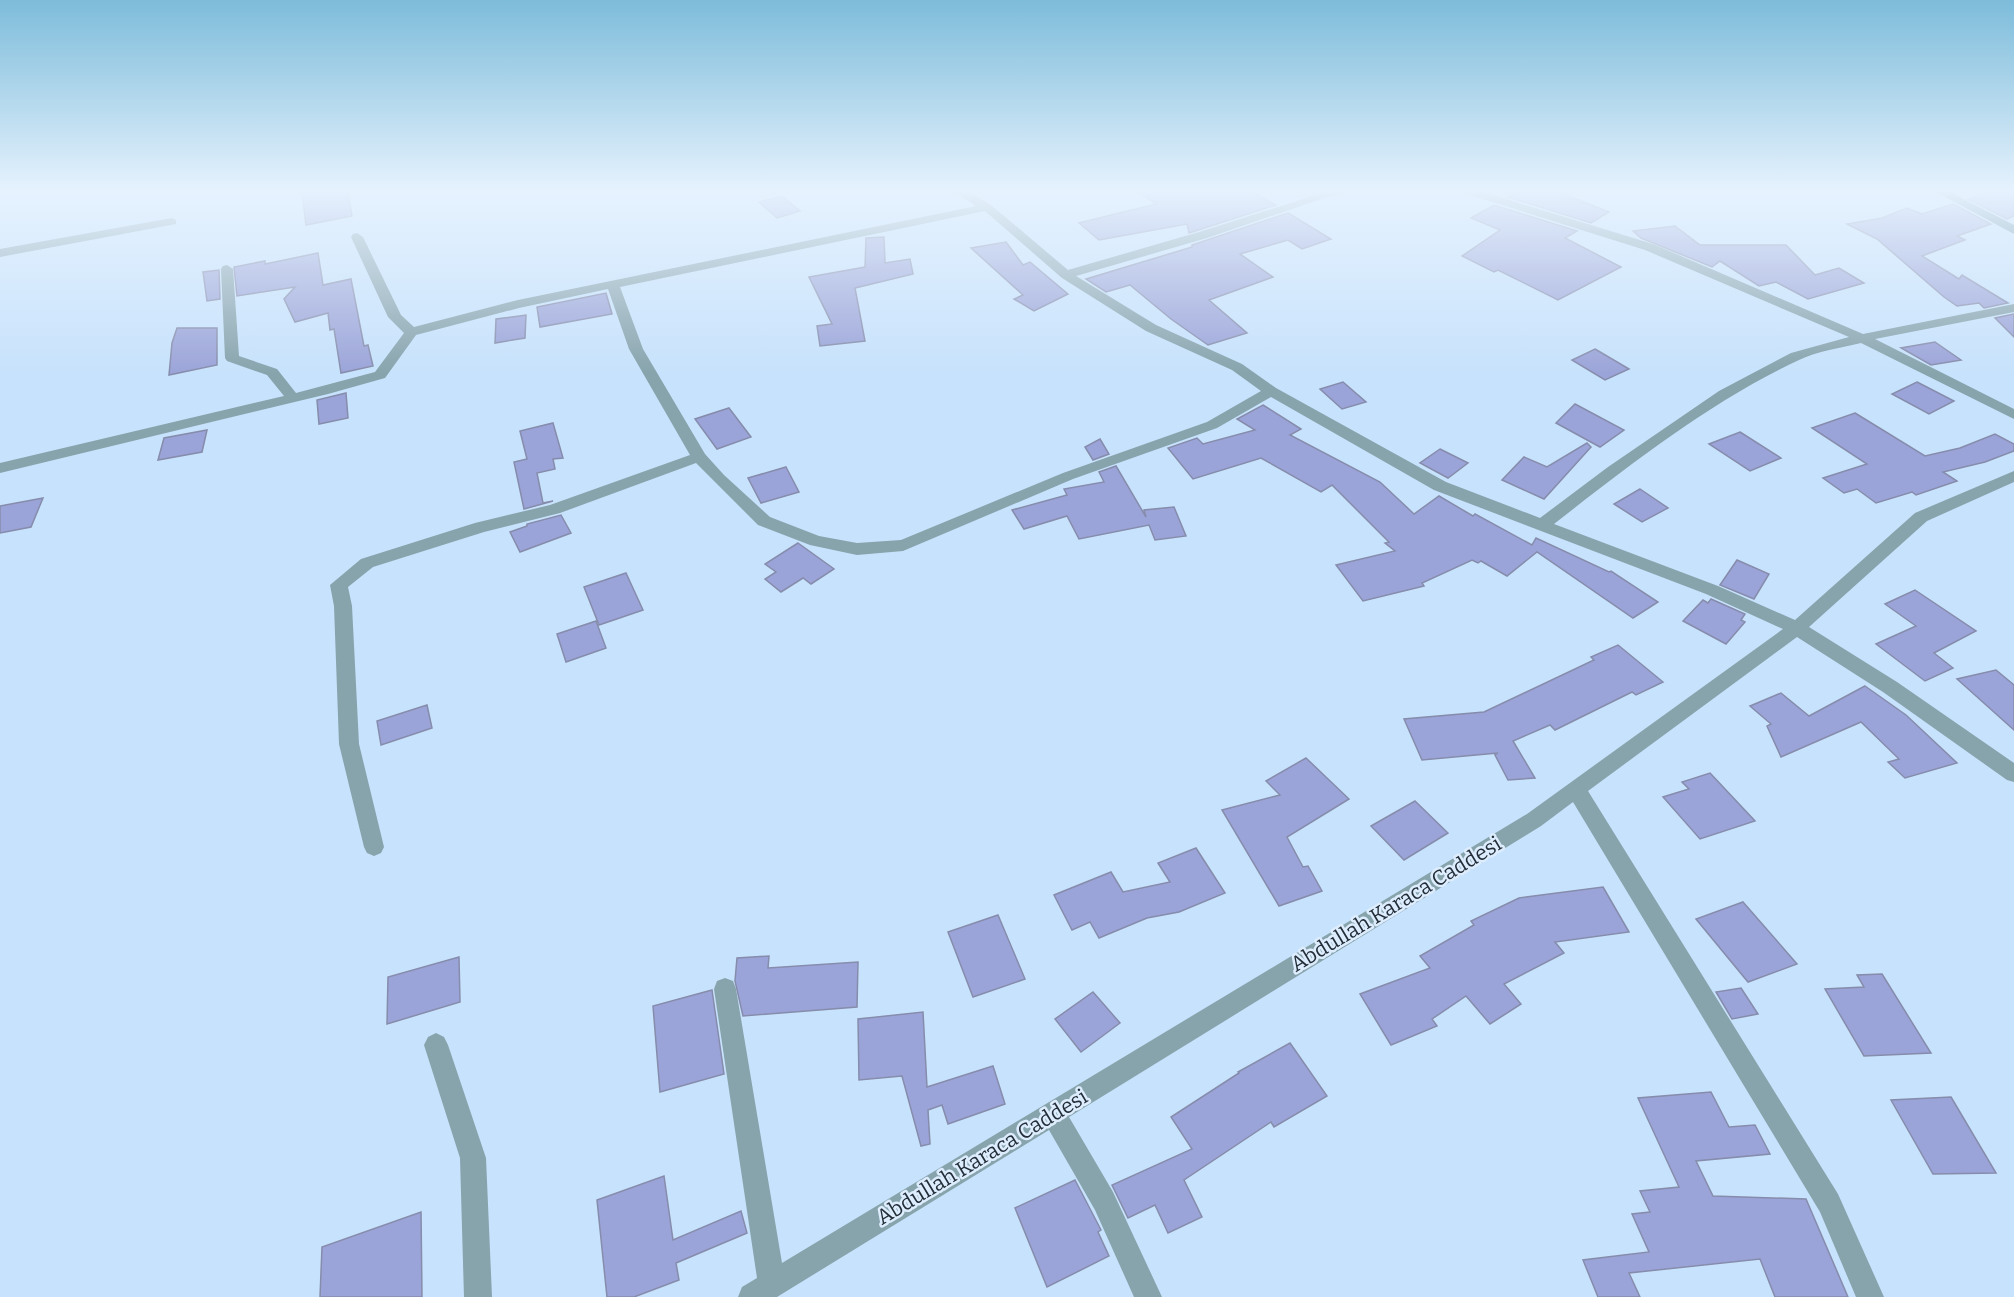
<svg xmlns="http://www.w3.org/2000/svg" width="2014" height="1297" font-family="Bitter,serif">
  <style>
    .building { fill: #9ba4d8; stroke: #868cab; stroke-width: 1.5 }
    .lines { fill: none; stroke-linecap: round; stroke-linejoin: round }
    .street { fill: #87a3ac; fill-rule: evenodd }
    .secondary { fill: #5b8694; fill-rule: evenodd }
    .labels { text-anchor: middle; stroke-width: 5; stroke-linejoin: round; paint-order: stroke }
    .near-street-label { font-size: 21px; fill: #232e38; stroke: #ddedfe }
  </style>
  <rect width="100%" height="100%" fill="#c7e2fc"/>
  <g class="building">
    <path d="M302 192H348L352 216 306 225Z"/>
    <path d="M1138 192H1253L1276 205 1189 233 1187 224 1099 240 1079 223 1156 204Z"/>
    <path d="M1517 192H1559L1609 212 1591 223 1508 197Z"/>
    <path d="M1987 192H2014V216L2007 219 1968 199Z"/>
    <path d="M782 196 800 211 777 218 759 202Z"/>
    <path d="M1953 204 1991 224 1957 236 1965 240 1922 256 1959 279 1962 275 2008 303 1984 308 1979 303 1957 306 1944 297 1877 239 1847 224 1882 218 1907 208 1922 214Z"/>
    <path d="M1494 205 1577 231 1565 238 1621 267 1558 300 1498 270 1494 272 1462 256 1500 230 1471 218Z"/>
    <path d="M1288 213 1331 239 1302 249 1288 240 1240 254 1273 277 1209 300 1247 333 1208 345 1171 319 1130 285 1106 292 1086 279 1192 247V245Z"/>
    <path d="M1675 226 1700 245H1786L1815 275 1839 268 1864 283 1808 299 1776 282 1759 286 1720 261 1712 267 1641 238 1633 231Z"/>
    <path d="M884 237 885 263 910 259 913 274 855 288 865 341 820 346 817 326 832 324 809 277 865 267 866 238Z"/>
    <path d="M1006 242 1023 265 1030 262 1068 294 1034 311 1014 299 1023 295 971 248Z"/>
    <path d="M318 253 323 285 351 279 364 346 368 345 373 366 341 373 334 329 330 330 328 313 295 322 284 299 295 287 237 296 234 267 265 261V264Z"/>
    <path d="M219 270 220 299 207 301 203 272Z"/>
    <path d="M606 293 612 314 540 327 537 307Z"/>
    <path d="M2014 314V337L1995 318Z"/>
    <path d="M526 315 525 338 495 343 496 319Z"/>
    <path d="M177 328H217V365L169 375 172 343Z"/>
    <path d="M1935 342 1961 360 1931 365 1901 348Z"/>
    <path d="M1595 349 1629 369 1605 380 1572 360Z"/>
    <path d="M1343 382 1366 402 1342 409 1320 389Z"/>
    <path d="M1917 382 1954 401 1929 414 1892 394Z"/>
    <path d="M346 393 348 418 319 424 317 400Z"/>
    <path d="M1575 404 1624 430 1600 447 1556 423Z"/>
    <path d="M1263 405 1301 429 1290 435 1380 482 1414 514 1439 496 1473 516 1475 514 1532 545 1536 538 1609 572 1611 571 1658 602 1633 618 1537 552 1507 576 1481 561 1478 563 1472 560 1422 583 1424 586 1363 601 1336 565 1395 551 1385 543 1389 542 1332 485 1321 492 1261 458 1193 479 1168 448 1197 438 1203 444 1255 430 1237 419Z"/>
    <path d="M729 408 751 437 717 449 695 419Z"/>
    <path d="M1855 413 1925 456 1960 448 1995 434 2014 444V451L1985 462 1943 472 1957 481 1916 495 1912 492 1876 503 1857 489 1844 493 1823 478 1867 464 1812 428Z"/>
    <path d="M553 423 563 458 553 459 555 469 537 473 543 503 553 501 524 509 514 462 527 459 520 431Z"/>
    <path d="M207 430 202 452 158 460 164 438Z"/>
    <path d="M1740 432 1781 458 1750 471 1709 444Z"/>
    <path d="M1100 439 1109 454 1093 460 1085 447Z"/>
    <path d="M1587 443 1591 447 1544 499 1502 480 1524 457 1547 467Z"/>
    <path d="M1440 449 1468 463 1448 478 1420 463Z"/>
    <path d="M1116 466 1146 517 1144 510 1174 507 1186 536 1155 540 1149 525 1079 539 1067 516 1024 529 1012 510 1067 495 1064 489 1104 482 1099 472Z"/>
    <path d="M786 467 799 492 761 503 748 478Z"/>
    <path d="M1640 489 1668 508 1642 522 1614 504Z"/>
    <path d="M43 498 31 527 0 533V506Z"/>
    <path d="M561 515 571 533 520 552 510 532 527 526V524Z"/>
    <path d="M798 543 834 569 811 584 803 578 781 592 765 579 776 572 765 564Z"/>
    <path d="M1737 560 1769 574 1754 599 1720 585Z"/>
    <path d="M626 573 643 610 599 625 584 587Z"/>
    <path d="M1915 590 1976 631 1934 653 1953 668 1925 681 1876 644 1916 626 1885 604Z"/>
    <path d="M1711 599 1745 614 1741 620 1745 622 1726 644 1683 621 1703 600 1708 603Z"/>
    <path d="M596 621 606 648 566 662 557 634Z"/>
    <path d="M1618 645 1663 682 1636 695 1632 692 1555 730 1550 725 1513 741 1535 778 1508 780 1495 755 1498 753 1422 760 1404 719 1484 712 1594 660 1591 657Z"/>
    <path d="M1996 670 2014 685V730L1957 679Z"/>
    <path d="M1865 686 1906 715 1957 763 1905 778 1888 762 1899 759 1861 722 1781 757 1767 726 1771 724 1750 706 1781 693 1809 716Z"/>
    <path d="M427 705 432 728 381 745 377 721Z"/>
    <path d="M1306 758 1349 799 1287 837 1303 867 1308 866 1322 891 1279 906 1222 810 1280 795 1266 781Z"/>
    <path d="M1710 773 1755 821 1700 839 1663 797 1689 789 1682 782Z"/>
    <path d="M1415 801 1448 833 1404 860 1371 826Z"/>
    <path d="M1196 848 1225 893 1179 912 1147 918 1099 938 1090 922 1072 930 1054 895 1111 872 1123 892 1170 882 1158 863Z"/>
    <path d="M1603 887 1629 932 1555 942 1564 953 1504 984 1521 1004 1490 1024 1466 996 1432 1019 1437 1026 1391 1045 1360 994 1430 968 1420 956 1474 925 1471 921 1519 898Z"/>
    <path d="M1743 902 1797 964 1748 982 1696 919Z"/>
    <path d="M998 915 1025 979 973 997 948 932Z"/>
    <path d="M769 956 768 968 858 962 857 1007 743 1016 735 981 737 958Z"/>
    <path d="M459 957 460 1002 387 1024 388 977Z"/>
    <path d="M1882 974 1931 1053 1864 1056 1825 989 1864 987 1857 975Z"/>
    <path d="M1741 988 1758 1014 1732 1019 1716 992Z"/>
    <path d="M712 990 724 1074 660 1092 653 1006Z"/>
    <path d="M1093 992 1120 1023 1081 1052 1055 1019Z"/>
    <path d="M923 1012 927 1087 993 1066 1005 1104 948 1124 942 1105 928 1110 930 1144 921 1146 902 1076 859 1080 858 1019Z"/>
    <path d="M1290 1043 1327 1096 1274 1127 1271 1122 1184 1180 1202 1217 1168 1233 1155 1205 1128 1218 1112 1185 1192 1149 1171 1117 1239 1073 1238 1072Z"/>
    <path d="M1711 1092 1729 1127 1755 1125 1770 1154 1696 1161 1713 1196 1806 1199 1848 1297H1775L1760 1259 1629 1273 1640 1297H1598L1583 1260 1649 1252 1632 1214 1650 1212 1640 1191 1679 1187 1638 1098Z"/>
    <path d="M1951 1097 1996 1173 1933 1174 1891 1100Z"/>
    <path d="M664 1176 673 1240 741 1211 747 1233 676 1263 679 1280 634 1297H607L597 1200Z"/>
    <path d="M1075 1180 1101 1230 1098 1232 1109 1256 1047 1287 1015 1208Z"/>
    <path d="M421 1212 422 1297H320L322 1247Z"/>
  </g>
  <g class="lines">
    <g class="street">
      <path d="M955 192H969L991 205 1068 270 1199 232 1325 192H1342L1207 238 1076 276 1156 325 1242 364 1276 388 1446 482 1540 518 1608 467 1719 391 1791 353 1849 337 1645 250 1467 194 1465 192H1483L1653 244 1863 334 2014 304V312L1875 339 2014 409V419L1861 343C1841 348 1817 351 1799 360 1710 402 1631 464 1554 524L1718 586 1795 620 1915 513 2014 471V482L1927 521 1809 627 1897 682 2014 763V782L2007 780 1883 692 1797 637 1588 791 1838 1194 1884 1297H1856L1820 1212 1573 802 1541 826 1069 1117 1113 1192 1162 1297H1134L1095 1210 1049 1130 777 1297H738L742 1287 757 1278 714 989 717 981 725 978 733 981 736 989 782 1263 1527 814 1783 629 1706 594 1434 490 1271 397 1217 428 1073 479 903 551 857 555 810 545 758 525 696 463 560 513 484 532 373 567 348 587 352 606 359 744 384 847 381 853 374 856 367 853 364 847 339 744 334 606 330 585 361 559 475 523 550 505 690 455 629 349 608 289 519 308 416 335 385 378 328 394 0 473V463L284 396 267 375 227 361 225 358 221 269 223 266 227 265 233 269 239 356 277 369 296 393 375 372 404 333 388 317 351 237 353 234 357 233 363 237 401 315 414 327 518 300 976 206ZM985 211 1062 278 1146 331 1232 370 1261 391 1207 422 1063 473 901 540 857 543 819 536 770 517 724 475 705 454 643 349 620 287Z"/>
      <path d="M172 218 176 220V224L0 257V249Z"/>
      <path d="M436 1033 444 1037 448 1045 486 1158 492 1297H464L460 1158 424 1045 428 1037Z"/>
    </g>
    <path class="secondary" d="M1936 192H1950L2014 225V234Z"/>
  </g>
  <linearGradient id="sky" x2="0" y2="1"><stop stop-color="#7dbcda"/><stop offset="0.51" stop-color="#e6f2fe"/><stop offset="1" stop-color="#e6f2fe" stop-opacity="0"/></linearGradient>
  <rect width="2014" height="374" fill="url(#sky)"/>
  <g class="labels">
    <g class="near-street-label">
      <text transform="translate(1396 904) rotate(-31)" y="7">Abdullah Karaca Caddesi</text>
      <text transform="translate(982 1157) rotate(-31)" y="7">Abdullah Karaca Caddesi</text>
    </g>
  </g>
</svg>
